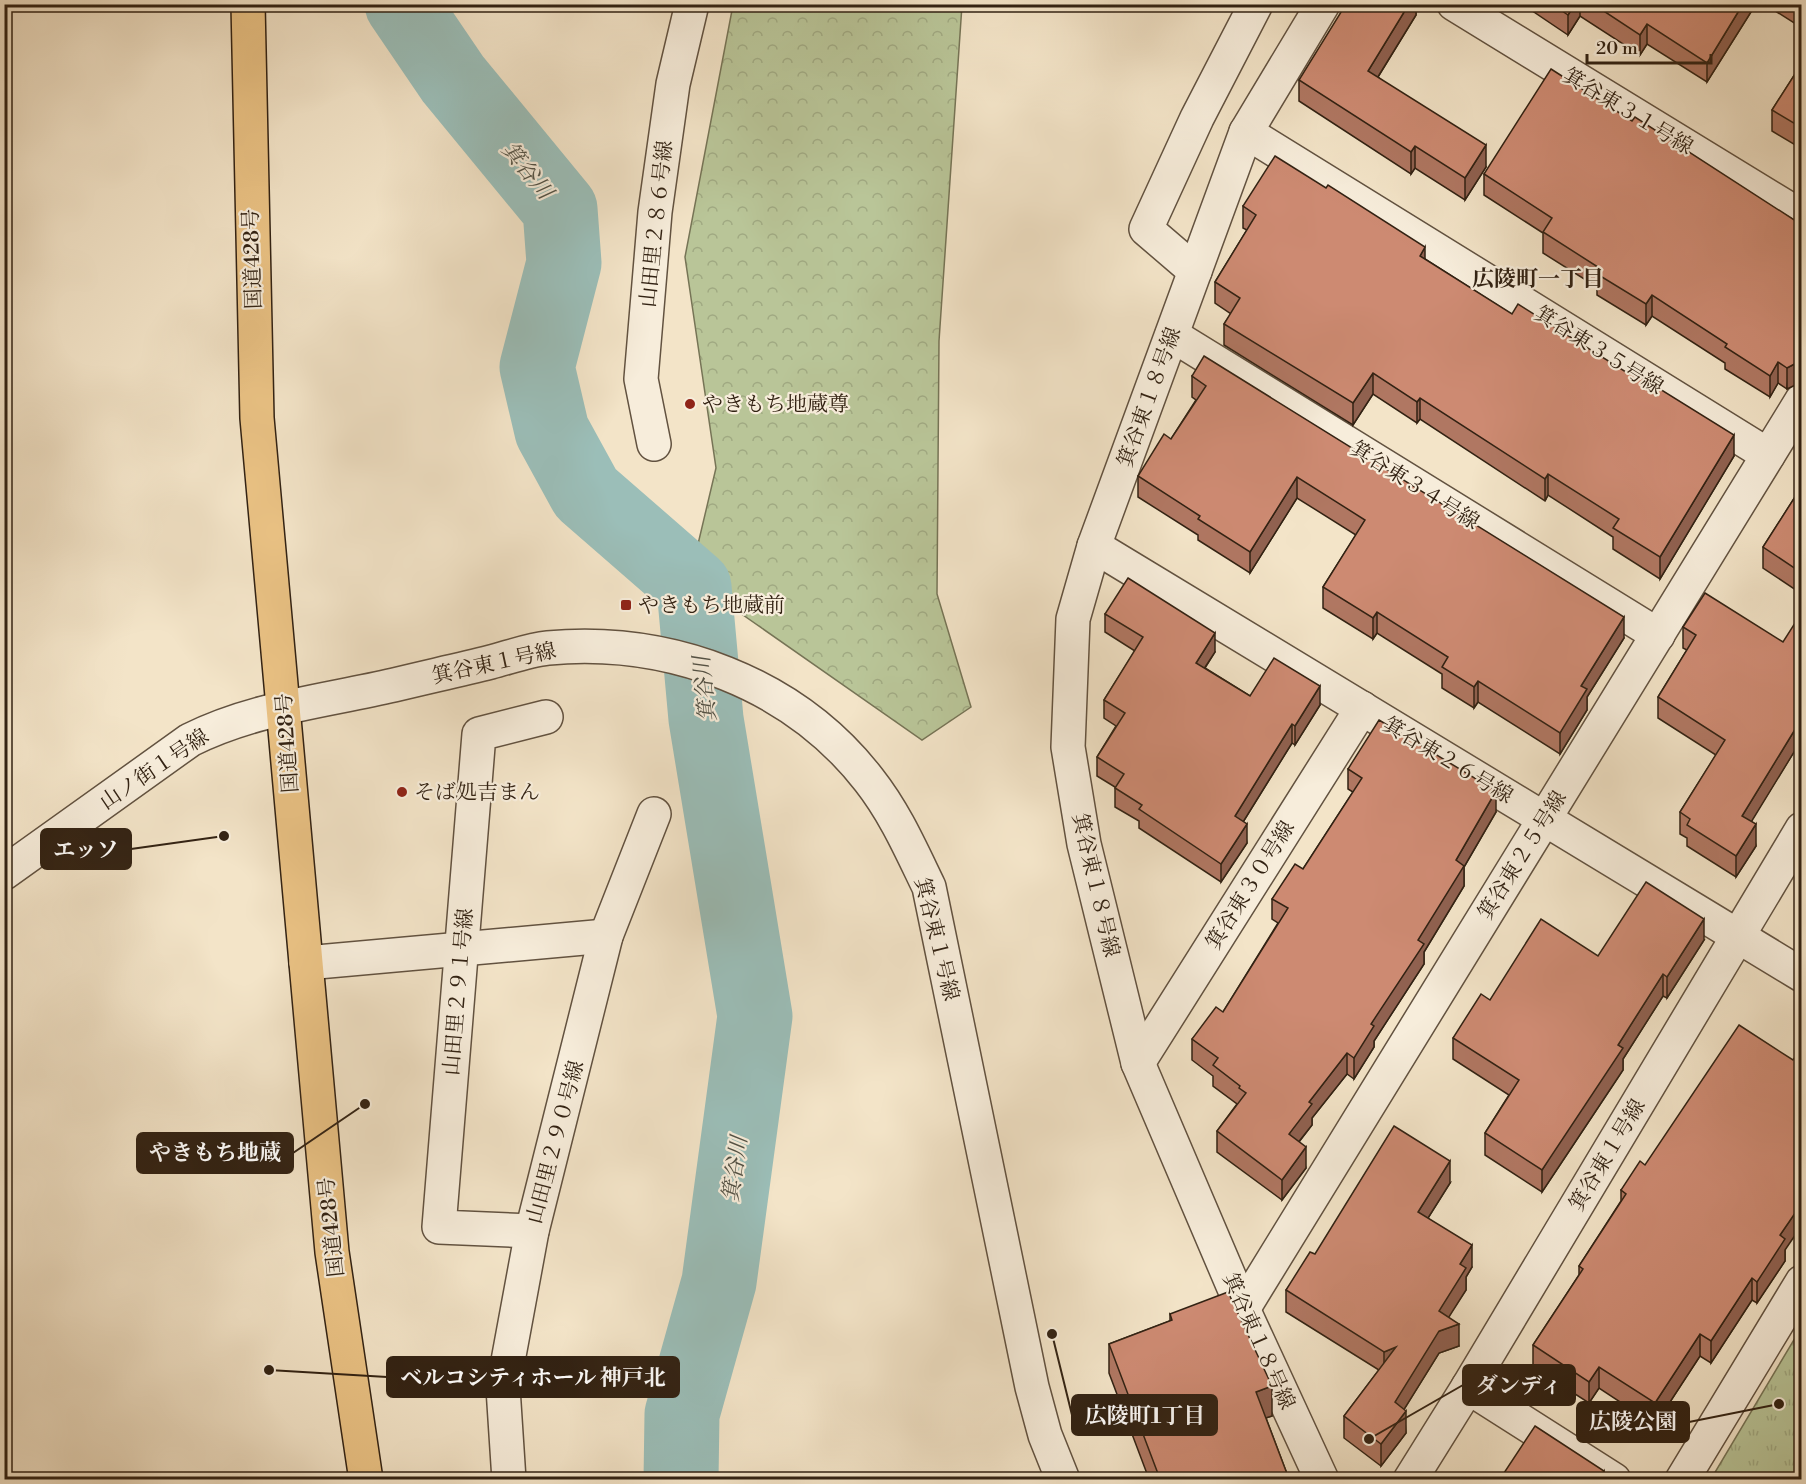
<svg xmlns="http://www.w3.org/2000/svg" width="1806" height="1484" font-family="'Libre Bodoni','Noto Serif JP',serif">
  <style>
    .forest { fill: url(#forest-crowns); stroke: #767456; stroke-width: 1.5 }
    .park { fill: url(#park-tufts); stroke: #767456; stroke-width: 1.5 }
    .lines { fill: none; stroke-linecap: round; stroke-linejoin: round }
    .river { stroke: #9bbeb8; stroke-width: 75 }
    .minor-casing { stroke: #625240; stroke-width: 36 }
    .highway-casing { stroke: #322213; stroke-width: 36 }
    .minor { stroke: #f7eddb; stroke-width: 33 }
    .highway { stroke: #eac284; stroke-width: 33 }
    .wall { fill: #b07762; stroke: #322213; stroke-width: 1.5 }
    .shaded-wall { fill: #906150; stroke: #322213; stroke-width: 1.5 }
    .building { fill: #cd8a72; stroke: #322213; stroke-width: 1.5 }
    .poi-dot { fill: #8f2418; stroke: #f7eddb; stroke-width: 2 }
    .labels { text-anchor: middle; stroke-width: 4.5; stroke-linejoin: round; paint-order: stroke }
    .street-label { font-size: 21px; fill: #322213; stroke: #f7eddb }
    .poi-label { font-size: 21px; fill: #322213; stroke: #f7eddb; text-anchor: start }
    .water-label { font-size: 22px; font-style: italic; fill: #525145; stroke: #f7eddb }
    .neighbourhood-label { font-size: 22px; font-weight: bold; fill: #322213; stroke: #f7eddb }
    .leader { fill: none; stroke: #322213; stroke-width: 2 }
    .callout-dot { fill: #322213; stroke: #f7eddb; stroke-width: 2 }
    .callout { fill: #322213; stroke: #322213; stroke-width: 2 }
    .callout-label { font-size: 22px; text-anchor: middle; font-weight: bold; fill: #fff }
  </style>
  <defs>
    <pattern id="forest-crowns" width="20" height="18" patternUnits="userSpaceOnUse" patternTransform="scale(1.5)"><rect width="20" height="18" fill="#b9c598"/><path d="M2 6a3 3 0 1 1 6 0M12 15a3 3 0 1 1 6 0" fill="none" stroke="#a0a982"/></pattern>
    <pattern id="park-tufts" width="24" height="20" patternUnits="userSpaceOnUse" patternTransform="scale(1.5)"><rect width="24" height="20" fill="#b9c598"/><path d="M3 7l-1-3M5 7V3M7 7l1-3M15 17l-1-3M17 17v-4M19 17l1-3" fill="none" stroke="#a0a982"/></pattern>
  </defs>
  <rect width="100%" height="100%" fill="#f3e4c8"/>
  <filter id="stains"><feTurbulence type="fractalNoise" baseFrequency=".00333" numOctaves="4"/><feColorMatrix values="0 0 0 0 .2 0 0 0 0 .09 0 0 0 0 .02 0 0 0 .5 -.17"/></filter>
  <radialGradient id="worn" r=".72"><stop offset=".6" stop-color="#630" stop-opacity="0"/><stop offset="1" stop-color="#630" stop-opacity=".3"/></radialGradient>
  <path class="forest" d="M733 5H962L939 341 937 594 971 707 922 740 690 578 716 468 685 257Z"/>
  <path class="park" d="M1801 1328V1479H1711Z"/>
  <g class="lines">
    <path class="river" d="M402 4 453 79 560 209 564 263 537 367 552 431 586 493 694 587 706 719 755 1016 719 1282 682 1414 681 1480"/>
    <g class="minor-casing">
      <g id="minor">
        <path d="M1454 4 1802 217"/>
        <path d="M1246 132 1768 455"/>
        <path d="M1195 271 1146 229 1197 118 1256 4"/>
        <path d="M1172 335 1658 635"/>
        <path d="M654 444 641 379 655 212 673 84 692 4"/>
        <path d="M1094 546 1802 975"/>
        <path d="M4 873 190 740C254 708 325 701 394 685 427 677 459 670 491 662 510 657 529 650 548 648 670 637 794 683 869 780 895 813 911 850 929 887L1032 1387 1045 1435 1063 1480"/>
        <path d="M306 963 606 936"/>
        <path d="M1138 1063 1362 708"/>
        <path d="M532 1231 439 1227 479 734 546 717"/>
        <path d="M1243 1309 1802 400"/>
        <path d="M1468 1387 1614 1480"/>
        <path d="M509 1480 503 1388 532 1231 606 936 654 814"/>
        <path d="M1322 1480 1243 1309 1138 1063 1084 844 1068 747 1073 619 1094 546 1246 132 1323 4"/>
        <path d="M1410 1480 1468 1387 1802 829"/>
        <path d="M1682 1480 1802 1282"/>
      </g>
    </g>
    <g class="highway-casing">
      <path id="highway" d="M248 4 257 418 332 1252 366 1480"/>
    </g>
    <use href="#minor" class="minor"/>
    <use href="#highway" class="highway"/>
  </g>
  <g class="wall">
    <path d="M1416 4V15L1378 77 1486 167 1465 200 1415 168 1411 174 1299 101V80Z"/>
    <path d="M1522 4H1756L1707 82 1647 44 1640 55 1580 16 1568 35Z"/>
    <path d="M1769 4H1802V28L1769 7Z"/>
    <path d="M1802 63V149L1772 131V110Z"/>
    <path d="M1632 121 1802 225 1787 389 1778 383 1770 397 1725 369V363L1652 316 1646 325 1597 295V287L1543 253V233L1484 195V174Z"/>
    <path d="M1243 206 1425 259 1734 456 1660 579 1613 549V537L1548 495 1545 501 1420 419 1417 423 1373 394 1353 425 1224 345V324L1231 314 1215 303V282L1247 230 1243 228Z"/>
    <path d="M1192 376 1624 638 1587 697V710L1560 754 1478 702 1474 708 1442 688V674L1377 633 1373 639 1323 608V587L1356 535 1297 498 1250 573 1198 540V535L1138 497V476L1171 439 1196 400 1192 397Z"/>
    <path d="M1802 486V594L1763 568V547Z"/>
    <path d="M1105 614 1215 652 1205 668 1250 696 1320 705 1295 745 1292 743 1243 822 1247 843 1221 882 1139 828V821L1115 807V787L1097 776V757L1116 726 1104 718V700L1135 651 1105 632Z"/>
    <path d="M1683 627 1783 642 1802 739 1751 821 1756 846 1736 877 1687 846V838L1680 834V812L1716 755 1658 718V697L1687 650 1683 648Z"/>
    <path d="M1348 769 1496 812 1464 867V886L1424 952V964L1374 1041V1047L1354 1079 1347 1074 1312 1118V1125L1299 1142 1306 1168 1282 1200 1217 1152V1131L1237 1104 1213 1086V1076L1192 1060V1039L1223 1012 1278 923 1272 919V899L1303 869 1353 792 1348 789Z"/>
    <path d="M1704 940 1667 998 1663 996 1623 1059V1070L1542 1192 1485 1155V1133L1509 1095 1453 1059V1038L1490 1000Z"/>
    <path d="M1450 1183 1428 1218 1472 1267 1466 1277V1290L1448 1317 1459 1346 1439 1353 1404 1409 1406 1433 1381 1466 1344 1438V1416L1379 1370 1286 1312V1290L1315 1254Z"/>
    <path d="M1621 1190 1785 1250V1261L1757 1303 1752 1300 1711 1363 1700 1356 1655 1425 1599 1388 1589 1403 1533 1367V1345L1579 1275V1266L1621 1201Z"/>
    <path d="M1170 1314 1272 1416 1266 1418 1289 1479H1149L1109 1373V1344L1170 1321Z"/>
  </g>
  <g class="shaded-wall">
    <path d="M1409 4H1416V15L1368 93V71Z"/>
    <path d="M1575 4H1580V16L1568 35V15Z"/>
    <path d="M1743 4H1756L1707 82V63Z"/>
    <path d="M1647 24V44L1640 55V35Z"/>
    <path d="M1486 145V167L1465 200V178Z"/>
    <path d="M1415 146V168L1411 174V152Z"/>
    <path d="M1425 247V269L1420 256Z"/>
    <path d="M1652 295V316L1646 325V304Z"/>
    <path d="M1802 360V382L1787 389V368Z"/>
    <path d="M1778 362V383L1770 397V376Z"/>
    <path d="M1373 373V394L1353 425V403Z"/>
    <path d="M1420 398V419L1417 423V402Z"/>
    <path d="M1734 435V456L1660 579V557Z"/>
    <path d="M1548 474V495L1545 501V479Z"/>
    <path d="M1297 477V498L1250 573V552Z"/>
    <path d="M1377 612V633L1373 639V618Z"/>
    <path d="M1624 617V638L1587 697V710L1560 754V733L1581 686Z"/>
    <path d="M1215 633V652L1196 681V663Z"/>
    <path d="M1478 681V702L1474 708V687Z"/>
    <path d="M1320 686V705L1295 745V726Z"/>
    <path d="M1802 718V739L1742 837V816Z"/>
    <path d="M1292 724V743L1235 835V816Z"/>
    <path d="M1496 791V812L1464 867V886L1424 952V964L1374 1041V1047L1354 1079V1058L1371 1024 1418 940 1456 860Z"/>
    <path d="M1247 824V843L1221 882V864Z"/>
    <path d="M1756 824V846L1736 877V856Z"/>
    <path d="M1704 919V940L1667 998V977Z"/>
    <path d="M1663 974V996L1623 1059V1070L1542 1192V1170L1618 1045Z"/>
    <path d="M1347 1053V1074L1312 1118V1125L1289 1154V1134L1309 1102Z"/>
    <path d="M1306 1147V1168L1282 1200V1180Z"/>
    <path d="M1450 1161V1183L1418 1234V1212Z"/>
    <path d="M1802 1203V1225L1785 1250V1261L1757 1303V1282L1780 1235Z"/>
    <path d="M1472 1245V1267L1466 1277V1290L1440 1331 1459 1324V1346L1439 1353 1395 1424V1402L1460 1264Z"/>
    <path d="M1752 1278V1300L1711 1363V1341Z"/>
    <path d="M1700 1334V1356L1655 1425V1403Z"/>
    <path d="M1396 1347 1384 1373V1352Z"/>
    <path d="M1599 1367V1388L1589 1403V1382Z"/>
    <path d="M1272 1386V1416L1256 1421V1392Z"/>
    <path d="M1406 1411V1433L1381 1466V1444Z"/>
    <path d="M1604 1471V1479H1599Z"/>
  </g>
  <g class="building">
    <path d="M1346 4H1409L1368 71 1486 145 1465 178 1415 146 1411 152 1299 80Z"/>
    <path d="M1552 4H1575L1568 15Z"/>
    <path d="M1593 4H1743L1707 63 1647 24 1640 35Z"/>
    <path d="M1802 63V128L1772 110Z"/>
    <path d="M1551 69 1632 121 1635 117 1802 225V312L1798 318 1802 320V360L1787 368 1778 362 1770 376 1725 347 1727 344 1652 295 1646 304 1597 274 1601 269 1543 232 1552 218 1484 174Z"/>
    <path d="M1275 156 1326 188 1328 185 1425 247 1420 256 1512 314 1518 304 1629 374 1631 371 1734 435 1660 557 1613 528 1619 519 1548 474 1545 479 1420 398 1417 402 1373 373 1353 403 1224 324 1240 298 1215 282 1256 215 1243 206Z"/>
    <path d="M1204 356 1624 617 1581 686 1587 689 1560 733 1478 681 1474 687 1442 667 1448 657 1377 612 1373 618 1323 587 1365 520 1297 477 1250 552 1198 519 1200 516 1138 476 1164 434 1171 439 1206 386 1192 376Z"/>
    <path d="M1802 486V573L1763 547Z"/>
    <path d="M1128 578 1215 633 1196 663 1250 696 1274 658 1320 686 1295 726 1292 724 1235 816 1247 824 1221 864 1139 809 1142 805 1115 788 1124 774 1097 757 1125 713 1104 700 1143 637 1105 614Z"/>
    <path d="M1705 593 1783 642 1802 612V718L1742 816 1756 824 1736 856 1687 825 1690 819 1680 812 1725 740 1658 697 1696 635 1683 627Z"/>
    <path d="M1379 720 1496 791 1456 860 1464 866 1418 940 1424 944 1371 1024 1374 1026 1354 1058 1347 1053 1309 1102 1312 1104 1289 1134 1306 1147 1282 1180 1217 1131 1246 1093 1239 1088 1240 1086 1213 1065 1218 1058 1192 1039 1216 1007 1223 1012 1288 908 1272 899 1295 864 1303 869 1362 778 1348 769Z"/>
    <path d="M1646 882 1704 919 1667 977 1663 974 1618 1045 1623 1048 1542 1170 1485 1133 1519 1080 1453 1038 1481 994 1490 1000 1541 919 1598 956Z"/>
    <path d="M1739 1025 1793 1060 1802 1047V1203L1780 1235 1785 1239 1757 1282 1752 1278 1711 1341 1700 1334 1655 1403 1599 1367 1589 1382 1533 1345 1583 1269 1579 1266 1626 1194 1621 1190 1640 1161 1645 1165Z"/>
    <path d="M1394 1126 1450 1161 1418 1212 1472 1245 1460 1264 1466 1268 1439 1311 1459 1324 1439 1331 1395 1402 1406 1411 1381 1444 1344 1416 1396 1347 1384 1352 1286 1290 1310 1252 1315 1254Z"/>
    <path d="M1228 1292 1272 1386 1256 1392 1289 1479H1160L1109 1344 1172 1320 1170 1314Z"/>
    <path d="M1535 1426 1604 1471 1599 1479H1500Z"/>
  </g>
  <g class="poi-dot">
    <circle cx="690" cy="404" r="6"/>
    <rect x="620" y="599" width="12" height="12" rx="3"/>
    <circle cx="402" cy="792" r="6"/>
  </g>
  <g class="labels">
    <g class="street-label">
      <text transform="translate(1628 111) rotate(31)" y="7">箕谷東３１号線</text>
      <text transform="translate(656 224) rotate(-84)" y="7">山田里２８６号線</text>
      <text transform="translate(252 259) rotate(-92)" y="7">国道428号</text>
      <text transform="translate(1599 350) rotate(32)" y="7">箕谷東３５号線</text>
      <text transform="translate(1149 397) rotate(-70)" y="7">箕谷東１８号線</text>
      <text transform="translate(1415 485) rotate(32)" y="7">箕谷東３４号線</text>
      <text transform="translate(494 663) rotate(-12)" y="7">箕谷東１号線</text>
      <text transform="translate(287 743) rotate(-94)" y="7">国道428号</text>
      <text transform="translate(1448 760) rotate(31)" y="7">箕谷東２６号線</text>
      <text transform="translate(154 769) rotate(-34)" y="7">山ノ街１号線</text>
      <text transform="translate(1522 855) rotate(-58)" y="7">箕谷東２５号線</text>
      <text transform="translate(1096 885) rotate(77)" y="7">箕谷東１８号線</text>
      <text transform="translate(1250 885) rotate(-58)" y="7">箕谷東３０号線</text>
      <text transform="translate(937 939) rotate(76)" y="7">箕谷東１号線</text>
      <text transform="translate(458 992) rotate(-85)" y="7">山田里２９１号線</text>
      <text transform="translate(555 1142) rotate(-75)" y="7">山田里２９０号線</text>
      <text transform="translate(1607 1155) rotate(-59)" y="7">箕谷東１号線</text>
      <text transform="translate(331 1227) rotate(-96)" y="7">国道428号</text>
      <text transform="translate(1259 1341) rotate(66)" y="7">箕谷東１８号線</text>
    </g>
    <g class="poi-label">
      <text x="702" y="411">やきもち地蔵尊</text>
      <text x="638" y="612">やきもち地蔵前</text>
      <text x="414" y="799">そば処吉まん</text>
    </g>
    <g class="water-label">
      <text transform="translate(528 170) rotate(51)" y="8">箕谷川</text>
      <text transform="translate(704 689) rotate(-96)" y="8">箕谷川</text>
      <text transform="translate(734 1169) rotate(-82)" y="8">箕谷川</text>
    </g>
    <g class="neighbourhood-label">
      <text x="1538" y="286">広陵町一丁目</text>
    </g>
  </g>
  <path class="leader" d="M224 836L131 849M365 1104L293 1153M269 1370L387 1377M1369 1439L1463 1385M1052 1334L1072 1415M1779 1404L1689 1422"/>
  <g class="callout-dot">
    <circle cx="224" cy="836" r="6"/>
    <circle cx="365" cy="1104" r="6"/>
    <circle cx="269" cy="1370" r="6"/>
    <circle cx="1369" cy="1439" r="6"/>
    <circle cx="1052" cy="1334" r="6"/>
    <circle cx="1779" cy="1404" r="6"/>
  </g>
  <g class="callout">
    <rect x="41" y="829" width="90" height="40" rx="6"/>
    <rect x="137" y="1133" width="156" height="40" rx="6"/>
    <rect x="387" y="1357" width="292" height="40" rx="6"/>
    <rect x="1463" y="1365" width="112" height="40" rx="6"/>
    <rect x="1072" y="1395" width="145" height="40" rx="6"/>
    <rect x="1577" y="1402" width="112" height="40" rx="6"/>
  </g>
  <g class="callout-label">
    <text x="86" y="857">エッソ</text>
    <text x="215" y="1160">やきもち地蔵</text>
    <text x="533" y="1385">ベルコシティホール 神戸北</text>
    <text x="1519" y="1393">ダンディ</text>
    <text x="1145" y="1423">広陵町1丁目</text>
    <text x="1633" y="1429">広陵公園</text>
  </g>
  <rect width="1806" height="1484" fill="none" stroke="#f3e4c8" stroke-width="24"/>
  <rect x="6" y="6" width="1794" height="1472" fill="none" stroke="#322213" stroke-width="3"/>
  <rect x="12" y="12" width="1782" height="1460" fill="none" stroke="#322213" stroke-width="1.5"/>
  <path d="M1587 54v9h124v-9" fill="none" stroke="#322213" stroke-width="3"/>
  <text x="1596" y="54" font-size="18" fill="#322213" stroke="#f7eddb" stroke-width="4.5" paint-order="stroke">20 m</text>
  <rect width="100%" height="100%" filter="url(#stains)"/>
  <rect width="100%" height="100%" fill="url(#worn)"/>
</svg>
